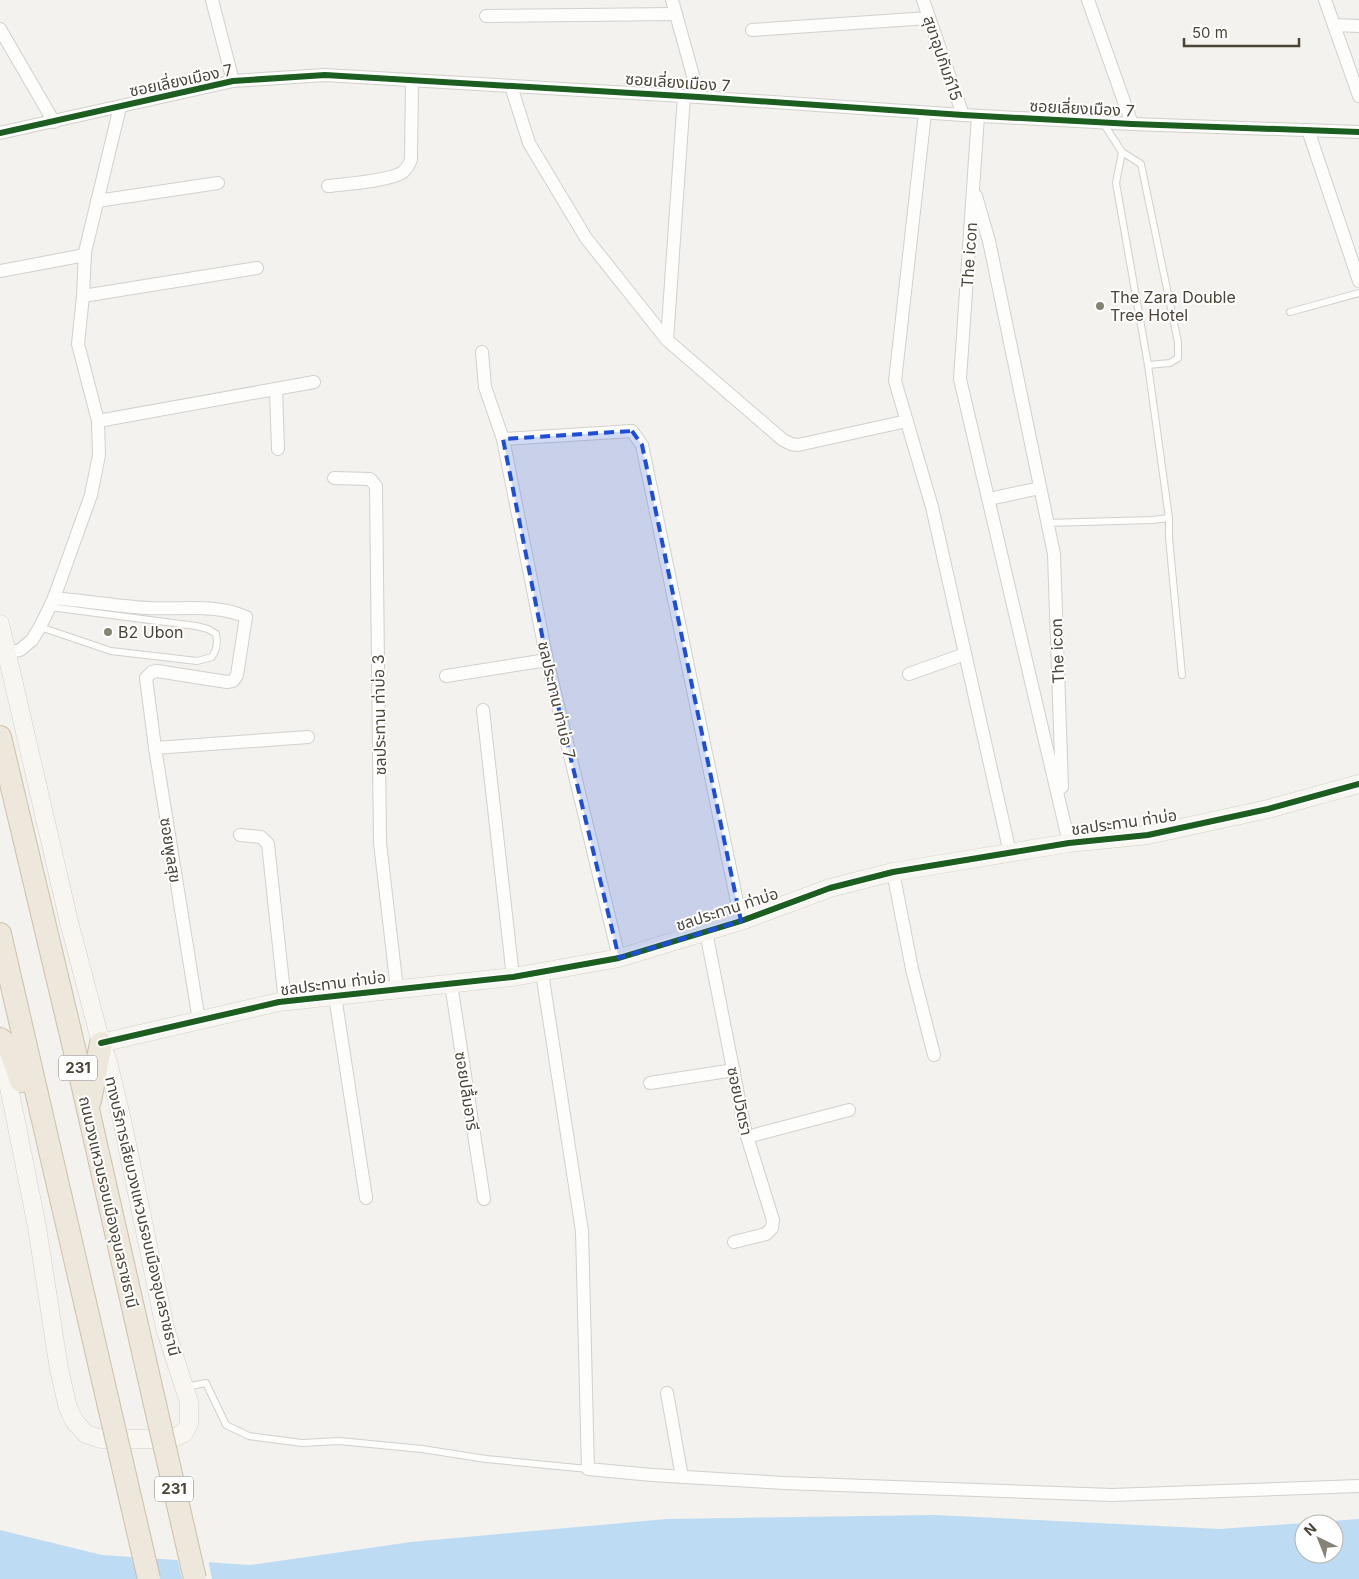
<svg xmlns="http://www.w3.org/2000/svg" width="1359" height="1579" font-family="Inter,'Noto Sans Thai',sans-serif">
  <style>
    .water { fill: #bddbf2; fill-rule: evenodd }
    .pier { fill: #f3f2ee }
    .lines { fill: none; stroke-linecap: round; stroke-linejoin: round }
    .lane-casing { stroke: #d1d0cb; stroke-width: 8 }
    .street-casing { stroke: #d1d0cb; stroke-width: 14 }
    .secondary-casing { stroke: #d3d0c5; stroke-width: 19 }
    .highway-casing { stroke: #ccc0a9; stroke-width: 24 }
    .lane { stroke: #fdfdfc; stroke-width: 6 }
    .street { stroke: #fdfdfc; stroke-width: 12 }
    .secondary { stroke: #f7f6f1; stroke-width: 18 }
    .highway { stroke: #ede8db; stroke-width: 22 }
    .highway-bridge-casing { stroke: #ccc0a9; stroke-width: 24; stroke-linecap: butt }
    .highway-bridge { stroke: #ede8db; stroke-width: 22 }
    .cycleway-casing { stroke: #fff; stroke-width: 9 }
    .cycleway { stroke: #1b5e20; stroke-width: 6 }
    .marked { fill: #1d4ed8; fill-opacity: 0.2; stroke: #1d4ed8; stroke-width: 4; stroke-dasharray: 10 6; stroke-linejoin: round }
    .poi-dot { fill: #868278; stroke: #fff; stroke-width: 2 }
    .labels { text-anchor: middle; stroke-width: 4; stroke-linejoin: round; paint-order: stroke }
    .shield { fill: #fff; stroke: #817d74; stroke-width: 1 }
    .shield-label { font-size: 15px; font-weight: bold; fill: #4b4538 }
    .street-label { font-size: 16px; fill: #4b4538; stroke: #fff }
    .poi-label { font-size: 16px; fill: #4b4538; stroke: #fff; text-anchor: start }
  </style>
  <rect width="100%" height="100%" fill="#f3f2ee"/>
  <path class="water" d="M935 1515 1220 1529 1359 1519V1579H0V1530L102 1555 250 1565 411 1542 667 1519ZM1304 1524H1334V1554H1304Z"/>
  <path class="pier" d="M177 1557 208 1559 212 1579H182Z"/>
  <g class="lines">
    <g class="lane-casing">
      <g id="lane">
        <path d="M1103 123 1122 152 1141 164 1178 342V358L1170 363 1148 365 1116 183 1122 152"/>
        <path d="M1290 312 1359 293"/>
        <path d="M1148 365 1169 518V538L1182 675"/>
        <path d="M1047 523 1152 520 1169 518"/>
        <path d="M40 627 111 651 197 661 212 657C217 649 218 643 216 634L208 629 196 626 50 607"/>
        <path d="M186 1387 206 1383 226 1425 249 1436 302 1443 339 1441 422 1449 486 1459 588 1469"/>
      </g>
    </g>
    <g class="street-casing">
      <g id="street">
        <path d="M212 0 233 81"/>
        <path d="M672 0 699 97"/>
        <path d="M923 0 963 115"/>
        <path d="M1088 0 1132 124"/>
        <path d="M1325 0 1359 96"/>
        <path d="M486 16 676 14"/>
        <path d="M1334 25 1359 26"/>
        <path d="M0 29 54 122"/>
        <path d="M752 30 929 18"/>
        <path d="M511 86 529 143 586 238 667 340 783 440 791 444 798 445 907 421"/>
        <path d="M925 113 895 381 932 507 1010 853"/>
        <path d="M978 116 960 379 1069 843"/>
        <path d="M1308 130 1359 281"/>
        <path d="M0 133 233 81 325 75 699 97 963 115 1132 124 1359 132"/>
        <path d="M328 186C345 184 390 181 403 172 407 168 410 164 411 159L412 80"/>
        <path d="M976 196 989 241 1054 554 1062 787"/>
        <path d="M97 201 218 183"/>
        <path d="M0 271 85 255"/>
        <path d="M83 296 257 268"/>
        <path d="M667 340 684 96"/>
        <path d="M482 352 485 387 503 439 547 660 619 958"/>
        <path d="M276 389 278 449"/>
        <path d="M98 421 314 382"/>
        <path d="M503 439 632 431 642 445 741 921"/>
        <path d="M334 478 370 479 376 486 380 843 397 989"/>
        <path d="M989 499 1040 488"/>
        <path d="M54 598C85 601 116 606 147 608 179 610 215 603 246 617L237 675 233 681 227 682 157 671 152 672 146 678 155 748 199 1021"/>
        <path d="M6 653 20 650 32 640 40 627 54 598 91 495 99 455 98 421 78 344 83 296 85 252 120 107"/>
        <path d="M909 674 965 654"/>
        <path d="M446 676 547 660"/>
        <path d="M483 710 513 977"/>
        <path d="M155 748 308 737"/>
        <path d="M240 835 261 837 268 844 285 1002"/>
        <path d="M893 872 912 969 934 1055"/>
        <path d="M706 932 745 1130 773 1220 772 1228 766 1234 734 1242"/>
        <path d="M542 973 582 1231 588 1469 652 1475 784 1483 1112 1495 1359 1486"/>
        <path d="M451 984 484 1199"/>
        <path d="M335 996 366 1198"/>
        <path d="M650 1083 734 1070"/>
        <path d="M747 1137 849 1110"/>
        <path d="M667 1393 682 1477"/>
      </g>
    </g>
    <g class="secondary-casing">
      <g id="secondary">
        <path d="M0 624 69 922 101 1043 108 1062 122 1120 165 1328 189 1402V1424L184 1433 171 1439H101L86 1434 75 1422 68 1408 59 1369 37 1227 2 1052"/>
        <path d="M101 1043 279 1002 513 977 619 958 741 921 830 888 893 872 1069 843 1148 835 1268 809 1359 784"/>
      </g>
    </g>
    <g class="highway-casing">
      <g id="highway">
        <path d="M0 737 75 1052 154 1400"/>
        <path d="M0 934 108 1402"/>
        <path d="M0 1039 9 1046 21 1081"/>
        <path d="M90 1101 101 1043"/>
      </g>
    </g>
    <use href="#lane" class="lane"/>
    <use href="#street" class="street"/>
    <use href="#secondary" class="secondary"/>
    <use href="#highway" class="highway"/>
    <g class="highway-bridge-casing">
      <g id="highway-bridge">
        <path d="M154 1400 195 1579"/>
        <path d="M108 1402 149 1579"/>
      </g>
    </g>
    <use href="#highway-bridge" class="highway-bridge"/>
    <g class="cycleway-casing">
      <g id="cycleway">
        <path d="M0 133 233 81 325 75 699 97 963 115 1132 124 1359 132"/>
        <path d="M101 1043 279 1002 513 977 619 958 741 921 830 888 893 872 1069 843 1148 835 1268 809 1359 784"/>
      </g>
    </g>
    <use href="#cycleway" class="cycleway"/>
  </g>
  <path class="marked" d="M632 431 642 445 741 921 619 958 547 660 503 439Z"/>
  <g class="poi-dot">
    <circle cx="1100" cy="306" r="5"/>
    <circle cx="108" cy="632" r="5"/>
  </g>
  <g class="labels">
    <g class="shield">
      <rect x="59" y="1055.5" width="38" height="25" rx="4"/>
      <rect x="155" y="1476.5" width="38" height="25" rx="4"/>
    </g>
    <g class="shield-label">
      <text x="78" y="1073">231</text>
      <text x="174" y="1494">231</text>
    </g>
    <g class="street-label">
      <text transform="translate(943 58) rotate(71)" y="6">สุขาอุปกัมภ์15</text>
      <text transform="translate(181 80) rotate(-12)" y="6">ซอยเลี่ยงเมือง 7</text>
      <text transform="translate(678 82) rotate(4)" y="6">ซอยเลี่ยงเมือง 7</text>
      <text transform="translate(1082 108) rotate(3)" y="6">ซอยเลี่ยงเมือง 7</text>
      <text transform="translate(969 255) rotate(-86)" y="6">The icon</text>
      <text transform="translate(1057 651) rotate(-92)" y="6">The icon</text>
      <text transform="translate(557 700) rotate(77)" y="6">ชลประทาน ท่าบ่อ 7</text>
      <text transform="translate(379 715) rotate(-91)" y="6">ชลประทาน ท่าบ่อ 3</text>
      <text transform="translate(1124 822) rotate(-8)" y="6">ชลประทาน ท่าบ่อ</text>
      <text transform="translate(171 850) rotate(81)" y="6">ซอยพูลสุข</text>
      <text transform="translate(727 909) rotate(-18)" y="6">ชลประทาน ท่าบ่อ</text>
      <text transform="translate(333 983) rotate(-7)" y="6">ชลประทาน ท่าบ่อ</text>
      <text transform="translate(467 1091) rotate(81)" y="6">ซอยปลื้มอารี</text>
      <text transform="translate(740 1101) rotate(78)" y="6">ซอยปวิตรา</text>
      <text transform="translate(109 1202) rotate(77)" y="6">ถนนวงแหวนรอบเมืองอุบลราชธานี</text>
      <text transform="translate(143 1216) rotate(77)" y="6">ทางบริการเลียบวงแหวนรอบเมืองอุบลราชธานี</text>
    </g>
    <g class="poi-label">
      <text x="1110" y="303">The Zara Double<tspan x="1110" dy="18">Tree Hotel</tspan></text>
      <text x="118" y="638">B2 Ubon</text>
    </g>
  </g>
  <g transform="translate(1319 1539) rotate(317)"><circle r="24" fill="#ffffff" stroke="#b7b5af"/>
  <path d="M0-4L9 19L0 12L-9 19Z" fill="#868278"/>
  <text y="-8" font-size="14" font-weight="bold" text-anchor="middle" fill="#4b4538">N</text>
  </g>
  <path d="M1184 38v8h115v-8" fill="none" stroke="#4b4538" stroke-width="2.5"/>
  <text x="1192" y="38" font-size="15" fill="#4b4538" stroke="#ffffff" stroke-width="4" paint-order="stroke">50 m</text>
</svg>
